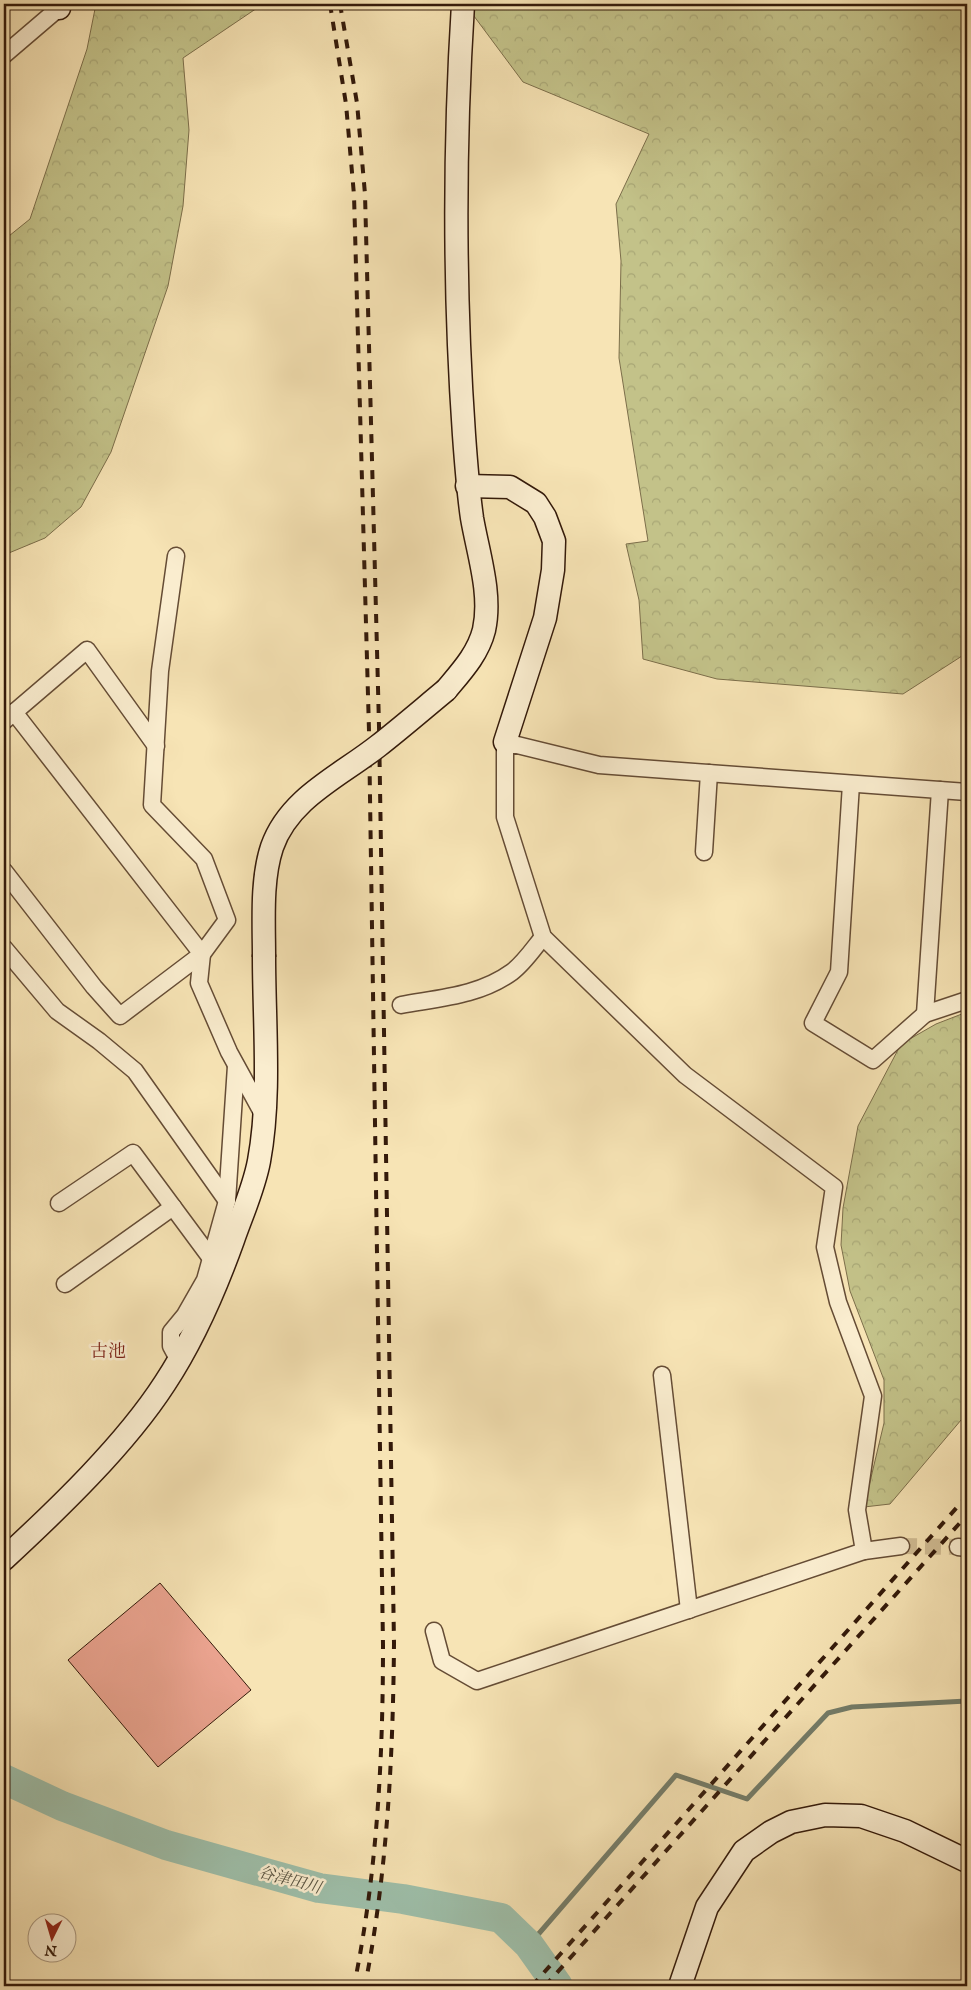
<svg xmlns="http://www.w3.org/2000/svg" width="971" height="1990" font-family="'IM FELL English','Noto Serif JP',serif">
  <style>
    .forest { fill: url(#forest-crowns); stroke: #7c6e4a }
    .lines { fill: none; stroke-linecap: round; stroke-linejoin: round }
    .stream { stroke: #747d6a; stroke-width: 5 }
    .river { stroke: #9ebfaa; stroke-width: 30 }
    .building { fill: #eaa38f; stroke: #341a0a }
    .street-tunnel { stroke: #d0bc93; stroke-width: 16; stroke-dasharray: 16 8; stroke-linecap: butt }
    .street-casing { stroke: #654c35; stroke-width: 19 }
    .secondary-casing { stroke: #341a0a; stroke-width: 25 }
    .street { stroke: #faedcf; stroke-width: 16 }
    .secondary { stroke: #faedcf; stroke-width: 22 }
    .rail { stroke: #341a0a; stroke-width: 4; stroke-dasharray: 9 9; stroke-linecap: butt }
    .secondary-bridge-casing { stroke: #341a0a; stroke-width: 25; stroke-linecap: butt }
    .secondary-bridge { stroke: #faedcf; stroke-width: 22 }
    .labels { text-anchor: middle; stroke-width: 5; stroke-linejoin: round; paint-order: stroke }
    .water-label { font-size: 16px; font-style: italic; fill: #595442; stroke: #faedcf }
    .quarter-label { font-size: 18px; fill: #7a1f14; stroke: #faedcf }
  </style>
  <defs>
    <pattern id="forest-crowns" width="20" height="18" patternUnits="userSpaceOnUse" patternTransform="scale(1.25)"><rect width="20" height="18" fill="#c3c289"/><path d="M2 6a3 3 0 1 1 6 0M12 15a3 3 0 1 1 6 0" fill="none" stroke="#a8a675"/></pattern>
  </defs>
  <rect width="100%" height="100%" fill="#f7e4b5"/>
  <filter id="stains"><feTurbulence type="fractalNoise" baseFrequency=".004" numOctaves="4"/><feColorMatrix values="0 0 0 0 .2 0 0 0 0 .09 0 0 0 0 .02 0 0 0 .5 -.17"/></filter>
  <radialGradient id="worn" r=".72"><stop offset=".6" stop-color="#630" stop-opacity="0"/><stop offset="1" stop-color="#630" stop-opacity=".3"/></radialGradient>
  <g class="forest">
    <path d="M96 4H263L183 58 189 130 183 206 168 286 111 452 81 507 45 538 4 555V240L30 219 87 49Z"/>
    <path d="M465 4H967V658L962 656 903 694 717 679 643 659 639 600 626 544 648 541 619 358 621 261 616 204 649 134 523 82Z"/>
    <path d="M967 1012V1413L890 1504 864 1507 884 1423V1380L850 1291 841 1245 843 1208 858 1126 901 1044 936 1024Z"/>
  </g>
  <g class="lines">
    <path class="stream" d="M529 1945 676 1775 747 1799 828 1713 852 1707 967 1701"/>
    <path class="river" d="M4 1779 62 1806 166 1845 319 1888 403 1899 501 1918 529 1945 558 1986"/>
  </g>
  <path class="building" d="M160 1583 251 1690 158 1767 68 1660Z"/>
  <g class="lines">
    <path class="street-tunnel" d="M901 1546 958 1547"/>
    <g class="street-casing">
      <g id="street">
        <path d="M4 55 59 8"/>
        <path d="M14 712 202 954 199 983 229 1052 264 1116"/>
        <path d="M4 721 87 650 156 746"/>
        <path d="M851 784 839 972 813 1023 873 1060 925 1014 967 1000"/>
        <path d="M704 852 709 773"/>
        <path d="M4 871 94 987 120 1016 202 954 227 920 204 859 152 805 160 671 176 556"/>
        <path d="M4 948 57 1011 99 1041 135 1071 227 1201"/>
        <path d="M401 1005C439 998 479 996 512 972 524 963 534 948 543 937"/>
        <path d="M925 1014 940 790"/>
        <path d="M59 1203 133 1153 210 1257"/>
        <path d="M65 1284 173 1207"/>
        <path d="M178 1359 171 1346V1332L185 1315 205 1280 227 1201 236 1066"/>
        <path d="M662 1375 689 1610"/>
        <path d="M958 1547 967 1548"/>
        <path d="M864 1551 901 1546"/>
        <path d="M434 1631 442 1661 477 1681 864 1551 857 1510 873 1396 838 1302 825 1247 834 1187 685 1075 543 937 505 817V742L599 765 967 792"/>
      </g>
    </g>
    <g class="secondary-casing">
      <g id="secondary">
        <path d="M56 4 59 8"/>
        <path d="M467 486 510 487 536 503 545 517 554 541 553 570 545 618 505 742"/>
        <path d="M446 690C461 672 478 654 484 630 492 594 478 553 472 518 468 490 466 463 464 435 454 292 454 147 463 4"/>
        <path d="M4 1559C58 1509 125 1445 165 1383 194 1339 215 1290 233 1240 242 1214 254 1188 259 1161 271 1096 264 1023 264 957"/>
        <path d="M680 1986 707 1907 744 1851 771 1832 791 1822 825 1815 861 1816 905 1831 967 1861"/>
      </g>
    </g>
    <use href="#street" class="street"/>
    <use href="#secondary" class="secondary"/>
    <g class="rail">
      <path d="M330 4 346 104 354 195 369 731 383 1645C383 1760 377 1873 354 1986"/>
      <path d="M340 4 357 103 365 194 379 726 394 1643C393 1759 387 1873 365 1986"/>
      <path d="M532 1986 967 1496"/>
      <path d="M545 1986 967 1515"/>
    </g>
    <g class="secondary-bridge-casing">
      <path id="secondary-bridge" d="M264 957C264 922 261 880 272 847 289 798 340 776 378 746 401 728 423 709 446 690"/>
    </g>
    <use href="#secondary-bridge" class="secondary-bridge"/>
  </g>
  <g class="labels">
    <g class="water-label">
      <text transform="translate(290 1879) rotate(15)" y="6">谷津田川</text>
    </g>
    <g class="quarter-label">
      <text x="108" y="1357">古池</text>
    </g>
  </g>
  <rect width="971" height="1990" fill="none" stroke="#f7e4b5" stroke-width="20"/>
  <rect x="5" y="5" width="961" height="1980" fill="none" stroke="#341a0a" stroke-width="2.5"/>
  <rect x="10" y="10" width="951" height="1970" fill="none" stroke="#341a0a"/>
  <g transform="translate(52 1938) rotate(185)"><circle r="24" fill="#faedcf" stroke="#ab9980"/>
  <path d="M0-4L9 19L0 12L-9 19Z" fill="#8f2418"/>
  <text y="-8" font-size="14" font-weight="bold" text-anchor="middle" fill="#341a0a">N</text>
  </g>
  <rect width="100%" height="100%" filter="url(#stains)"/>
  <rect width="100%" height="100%" fill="url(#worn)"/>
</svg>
